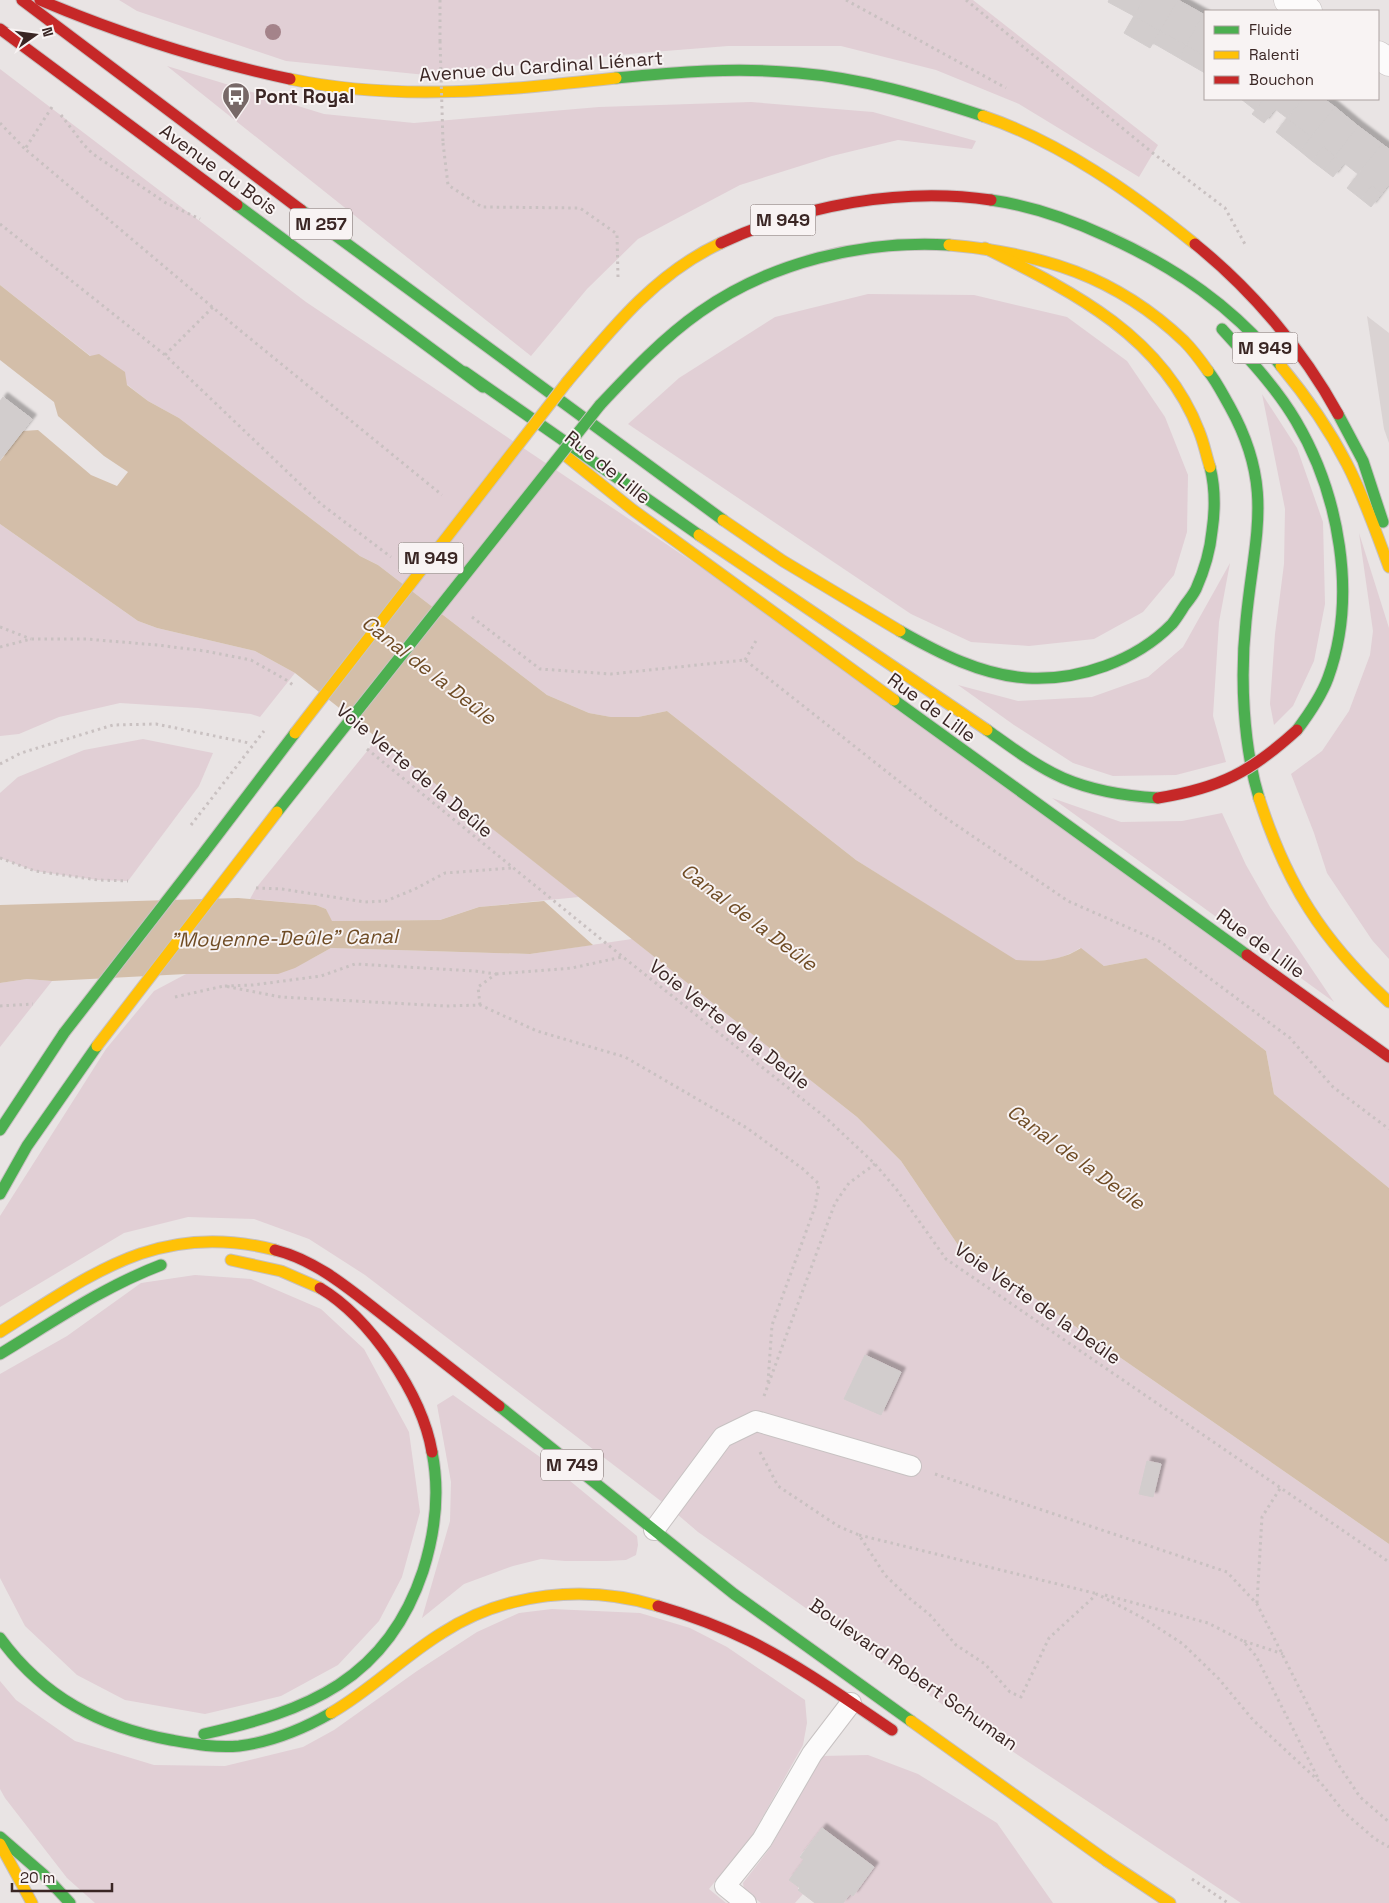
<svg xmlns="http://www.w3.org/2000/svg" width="1389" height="1903" font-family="'Space Grotesk',sans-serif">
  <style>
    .built { fill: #dad3d3 }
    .green { fill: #e1cfd5 }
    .water { fill: #d3bea9 }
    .building { fill: #d2cdcd; stroke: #d2cdcd; filter: url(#shadow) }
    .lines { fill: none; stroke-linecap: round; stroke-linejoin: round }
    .lane-casing { stroke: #c7c2c2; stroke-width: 22 }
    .street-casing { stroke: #c7c2c2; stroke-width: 29 }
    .fast-casing { stroke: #c6c0c0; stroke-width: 13 }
    .slow-casing { stroke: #c6c0c0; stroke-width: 13 }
    .jam-casing { stroke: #c6c0c0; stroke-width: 13 }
    .path { stroke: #c9c1c1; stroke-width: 3; stroke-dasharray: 2.5 4; stroke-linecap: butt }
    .lane { stroke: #fcfbfb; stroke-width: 20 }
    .street { stroke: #fcfbfb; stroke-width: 28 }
    .fast { stroke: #4caf50; stroke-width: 11 }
    .slow { stroke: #ffc107; stroke-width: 11 }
    .jam { stroke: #c62828; stroke-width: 11 }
    .fast-bridge-casing { stroke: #c8c2c1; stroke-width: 13; stroke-linecap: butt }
    .slow-bridge-casing { stroke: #c8c2c1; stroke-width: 13; stroke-linecap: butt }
    .jam-bridge-casing { stroke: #c8c2c1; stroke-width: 13; stroke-linecap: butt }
    .path-bridge { stroke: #c9c1c1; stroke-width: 3; stroke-dasharray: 2.5 4; stroke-linecap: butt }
    .fast-bridge { stroke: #4caf50; stroke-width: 11 }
    .slow-bridge { stroke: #ffc107; stroke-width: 11 }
    .jam-bridge { stroke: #c62828; stroke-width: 11 }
    .tree { fill: #a4838a }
    .labels { text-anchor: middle; stroke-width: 4; stroke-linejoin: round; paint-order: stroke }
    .shield { fill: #f8f3f3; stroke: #736462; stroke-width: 1 }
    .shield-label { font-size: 18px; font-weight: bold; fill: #3a2624 }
    .street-label { font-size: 19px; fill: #3a2624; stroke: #f8f3f3 }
    .poi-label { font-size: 19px; font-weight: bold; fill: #3a2624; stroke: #f8f3f3; text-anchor: start }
    .water-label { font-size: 20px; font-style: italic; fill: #6f4c25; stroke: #f8f3f3 }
  </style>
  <defs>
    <filter id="shadow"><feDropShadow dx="4.5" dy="-4.5" stdDeviation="1" flood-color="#0004"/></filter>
  </defs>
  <rect width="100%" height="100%" fill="#e9e4e4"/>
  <path class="built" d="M1367 316 1389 333V443L1384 429Z"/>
  <g class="green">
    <path d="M119 0H973L1158 145 1139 177 1019 104 936 70 841 46H728L640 53 426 75 286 61 137 11Z"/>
    <path d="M167 66 324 114 414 123 599 107 751 102 873 112 976 141 972 149 898 140 832 156 740 185 638 239 587 289 531 356Z"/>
    <path d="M0 69 306 302 815 644 1389 1057V1188L1274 1094 1266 1051 1146 958 1104 966 1080 948C1061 961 1039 962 1016 961L856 860 667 711 638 717H611L589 713 547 695 378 565 360 556 179 418 148 401 0 285Z"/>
    <path d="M868 294 974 295 1067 317 1127 361 1165 417 1188 475 1187 532 1174 575 1143 612 1094 639 1029 646 971 642 911 614 628 424 679 378 775 317Z"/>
    <path d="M1262 394 1297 448 1323 522 1325 604 1314 661 1293 706 1274 725 1270 704 1275 634 1284 564 1285 509Z"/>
    <path d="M0 524 138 621 157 628 255 651 295 673 260 717 251 714 198 708 120 703 59 717 19 734 0 736Z"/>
    <path d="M1359 533 1389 628V959L1372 940 1327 873 1314 833 1291 774 1322 751 1349 711 1370 655 1373 631Z"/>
    <path d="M1230 563 1219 622 1213 716 1226 762 1176 775 1113 776 1073 763 1014 725 958 685 1018 701 1092 697 1148 677 1183 647Z"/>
    <path d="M377 737 579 897 479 907 440 920 331 921 326 909 316 905 250 899 256 888 368 750Z"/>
    <path d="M143 739 213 753 199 786 128 881 98 880 35 871 0 858V793L18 777 84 750Z"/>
    <path d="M1052 798 1121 822 1182 821 1222 813 1246 865 1270 907 1334 1002Z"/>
    <path d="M632 939 857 1117 901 1161 958 1245 1389 1544V1903H1241L956 1714 698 1532 670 1508 365 1275 309 1239 254 1219 188 1217 124 1233 0 1307V1216L106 1049 154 991 186 974 278 973 311 959 331 948 530 954Z"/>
    <path d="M27 979 52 981 0 1047V983Z"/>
    <path d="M195 1275 251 1279 321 1309 364 1349 409 1432 420 1512 402 1577 379 1621 338 1665 281 1696 205 1714 125 1700 77 1675 25 1626 0 1578V1374L67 1336 141 1283Z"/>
    <path d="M453 1395 547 1462 637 1536 638 1545 636 1555 626 1560 607 1561H565L541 1559 513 1566 464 1584 422 1618 450 1521 451 1482 437 1405Z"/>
    <path d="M552 1609 640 1613 690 1628 727 1647 805 1700 807 1723 803 1745 752 1836 709 1889 726 1903H95L67 1878 5 1798 0 1789V1681L16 1700 75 1741 154 1765 225 1766 303 1747 334 1730 417 1671 477 1632 519 1613Z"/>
    <path d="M868 1755 918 1774 997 1823 1053 1903H843L850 1894 853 1896 874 1867 822 1828 800 1856 804 1860 798 1890 803 1894 795 1903H761L744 1890 743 1883 770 1848 822 1756Z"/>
  </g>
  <g class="water">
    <path d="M0 285 90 356 99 354 125 372 127 385 148 401 179 418 360 556 378 565 547 695 589 713 611 717H638L667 711 856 860 1016 960C1039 962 1061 961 1081 948L1104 966 1146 958 1266 1051 1274 1094 1389 1188V1544L958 1245 901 1161 857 1117 295 673 255 651 157 628 138 621 0 524V461L23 431 38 430 91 475 117 486 128 472 104 456 58 416 54 402 0 360Z"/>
    <path d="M238 898 316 905 326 909 332 921 440 920 479 907 544 901 593 945 530 954 331 948 295 968 278 974H186L52 981 27 979 0 983V905Z"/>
  </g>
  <g class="building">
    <path d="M1109 0H1143L1134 16 1108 2Z"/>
    <path d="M1143 0H1178L1160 31 1134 16Z"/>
    <path d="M1178 0 1203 14 1186 45 1160 31Z"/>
    <path d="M1203 14 1205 15V56L1186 45Z"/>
    <path d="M1134 16 1160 31 1150 48 1124 33Z"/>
    <path d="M1160 31 1186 45 1179 58 1153 43Z"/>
    <path d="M1186 45 1205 56V73L1179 58Z"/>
    <path d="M1241 99H1264L1255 110Z"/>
    <path d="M1264 99H1303L1287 118 1275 109 1264 123 1252 114Z"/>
    <path d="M1303 99H1324L1335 107 1311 137 1287 118Z"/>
    <path d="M1335 107 1358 126 1335 156 1323 146 1312 161 1300 151Z"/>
    <path d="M1287 118 1311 137 1300 151 1276 132Z"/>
    <path d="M1358 126 1382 144 1358 174 1335 156Z"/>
    <path d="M1382 144 1389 149V184L1382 193 1372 185 1361 199 1347 188Z"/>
    <path d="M1323 146 1335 156 1324 170 1312 161Z"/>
    <path d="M1335 156 1344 163 1333 177 1324 170Z"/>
    <path d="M1372 185 1382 193 1371 207 1361 199Z"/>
    <path d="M3 397 32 419 0 460V401Z"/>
    <path d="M865 1355 901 1372 881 1415 844 1399Z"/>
    <path d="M1147 1461 1161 1464 1153 1497 1139 1494Z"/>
    <path d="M822 1828 874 1867 853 1896 850 1894 843 1903H815L798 1890 800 1888 789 1880 804 1860 800 1857Z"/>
  </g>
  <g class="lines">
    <g class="lane-casing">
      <g id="lane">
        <path d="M654 1530 723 1437 756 1421 911 1466"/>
        <path d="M746 1903 725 1886 762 1840 812 1754 851 1703"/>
      </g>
    </g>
    <g class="street-casing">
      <g id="street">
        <path d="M1288 0 1308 11"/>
        <path d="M1378 55 1389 62"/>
      </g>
    </g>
    <g class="fast-casing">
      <g id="fast">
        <path d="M616 78C676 72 737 67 798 73 861 78 923 96 983 116"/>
        <path d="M991 200C1032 206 1069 219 1106 236 1175 267 1234 307 1281 366"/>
        <path d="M237 205 483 387"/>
        <path d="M301 210 723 520"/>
        <path d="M1222 329C1248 358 1276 387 1296 421 1339 494 1358 596 1328 678 1321 697 1309 714 1297 730"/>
        <path d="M1208 371C1217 382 1223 395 1230 407 1275 488 1254 536 1246 621 1240 676 1243 745 1259 798"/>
        <path d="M465 372 699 535"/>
        <path d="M600 405C631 372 663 338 700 312 771 262 863 240 949 245"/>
        <path d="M1338 414 1363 461 1383 522"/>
        <path d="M900 631C939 653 981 675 1027 678 1078 681 1136 661 1172 624 1177 618 1181 611 1185 605 1189 600 1193 595 1196 589 1204 571 1210 552 1212 531 1215 511 1215 487 1210 467"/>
        <path d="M894 700 1247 955"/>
        <path d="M987 730C1011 747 1036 766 1063 778 1093 791 1126 796 1158 798"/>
        <path d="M203 854 295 733"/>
        <path d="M0 1130 64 1033"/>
        <path d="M0 1194 27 1146 97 1046"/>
        <path d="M0 1354C53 1322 103 1287 161 1265"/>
        <path d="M499 1406 734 1594 911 1721"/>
        <path d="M0 1638C43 1697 100 1727 171 1740 194 1744 215 1748 239 1746 271 1742 303 1729 331 1713"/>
        <path d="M204 1734C307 1711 387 1680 423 1571 435 1533 440 1492 432 1452"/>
        <path d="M0 1837 44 1875 70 1903"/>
      </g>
    </g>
    <g class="slow-casing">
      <g id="slow">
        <path d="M290 79C398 102 507 90 616 78"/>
        <path d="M983 116C1060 142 1132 193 1195 244"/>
        <path d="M949 245C1041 253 1116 276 1184 341 1193 350 1201 361 1208 371"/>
        <path d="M985 248C1071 291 1162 335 1199 431 1204 443 1206 455 1210 467"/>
        <path d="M1281 366C1306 396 1329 429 1347 464 1364 497 1376 532 1389 567"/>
        <path d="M567 382C612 328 656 273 721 243"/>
        <path d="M566 456 633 510 894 700"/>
        <path d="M723 520 783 561 900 631"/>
        <path d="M699 535 987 730"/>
        <path d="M1259 798C1287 885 1322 940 1389 1002"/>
        <path d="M231 1260 281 1271 320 1288"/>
        <path d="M0 1332C92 1274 160 1220 275 1250"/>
        <path d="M331 1713C371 1690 403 1657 442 1633 505 1592 587 1584 658 1606"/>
        <path d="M911 1721 1107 1861"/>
        <path d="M0 1844 32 1903"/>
        <path d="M1107 1861 1170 1903"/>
      </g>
    </g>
    <g class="jam-casing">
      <g id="jam">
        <path d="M22 0 301 210"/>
        <path d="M40 0C120 34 205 61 290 79"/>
        <path d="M0 29 237 205"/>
        <path d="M721 243C803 205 902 187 991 200"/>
        <path d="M1195 244C1252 290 1303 350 1338 414"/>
        <path d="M1247 955 1389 1057"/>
        <path d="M275 1250C315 1260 347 1287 379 1312 419 1343 459 1375 499 1406"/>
        <path d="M320 1288C370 1318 422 1394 432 1452"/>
        <path d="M658 1606C689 1615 721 1627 750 1641 800 1666 846 1699 892 1730"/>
      </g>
    </g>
    <g class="path">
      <path d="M440 0V41"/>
      <path d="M846 0 1006 88"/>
      <path d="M966 0 1154 154 1225 208 1246 246"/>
      <path d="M52 107 25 149 236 327 442 495"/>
      <path d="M61 115 84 145 93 154 166 203 200 219"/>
      <path d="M0 123 25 149"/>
      <path d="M443 143 448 185 482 207 580 208 617 234 618 277"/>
      <path d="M0 224 165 355 321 504 391 557"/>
      <path d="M165 355 213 307"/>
      <path d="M472 617 540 669 611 674 745 660 943 816 1068 901 1161 942 1290 1038 1333 1087 1389 1129"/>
      <path d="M0 627 31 639"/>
      <path d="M0 647 31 639H86L157 645 205 651 251 660 288 681 294 686"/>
      <path d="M745 660 757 639"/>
      <path d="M367 749 623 957 825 1117 875 1164 897 1190 946 1259 1389 1562"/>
      <path d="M0 764 21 753 113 725 156 724 249 743"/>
      <path d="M0 858 35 871 98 880 128 881"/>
      <path d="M256 888 282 889 365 902 386 901 415 889 445 873 512 868"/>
      <path d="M496 974 572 968 622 957"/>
      <path d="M175 997 224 986"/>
      <path d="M480 1005 478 987 496 974 475 971 355 964 321 976 253 985 224 986 281 997 446 1006 480 1005 537 1031 625 1057 747 1128 803 1169 819 1184 815 1207 772 1325 768 1382"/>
      <path d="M0 1006 33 1004"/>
      <path d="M764 1396 835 1203 849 1183 875 1164"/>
      <path d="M760 1452 778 1486 838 1526 859 1535 885 1575 909 1598 930 1615 956 1645 985 1664 1010 1692 1021 1697 1049 1638 1097 1594 1143 1618 1183 1644 1219 1679 1253 1720 1321 1783 1344 1812 1375 1839 1389 1847"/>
      <path d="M935 1474 1227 1572 1257 1604 1336 1761 1360 1797 1389 1822"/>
      <path d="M859 1535 1098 1594"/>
      <path d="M1105 1595 1208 1623 1243 1641 1256 1656 1319 1780"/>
      <path d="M1257 1603 1262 1517 1281 1487"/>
      <path d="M1244 1641 1283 1654"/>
      <path d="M1192 1879 1228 1903"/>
    </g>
    <use href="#lane" class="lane"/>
    <use href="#street" class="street"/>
    <use href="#fast" class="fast"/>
    <use href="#slow" class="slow"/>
    <use href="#jam" class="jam"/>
    <g class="fast-bridge-casing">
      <g id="fast-bridge">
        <path d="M277 812 600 405"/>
        <path d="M64 1033 203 854"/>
      </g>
    </g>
    <g class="slow-bridge-casing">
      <g id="slow-bridge">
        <path d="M295 733 567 382"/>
        <path d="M97 1046 277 812"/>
      </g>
    </g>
    <g class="jam-bridge-casing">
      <path id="jam-bridge" d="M1158 798C1220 788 1251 772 1297 730"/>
    </g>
    <g class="path-bridge">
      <path d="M440 41 443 143"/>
      <path d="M191 825 264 731"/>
    </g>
    <use href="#fast-bridge" class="fast-bridge"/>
    <use href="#slow-bridge" class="slow-bridge"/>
    <use href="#jam-bridge" class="jam-bridge"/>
  </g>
  <circle class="tree" cx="273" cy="32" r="8"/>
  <defs>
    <g id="bus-pin" transform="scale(1.4375)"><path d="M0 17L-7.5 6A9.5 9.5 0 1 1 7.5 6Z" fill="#776867" stroke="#f8f3f3"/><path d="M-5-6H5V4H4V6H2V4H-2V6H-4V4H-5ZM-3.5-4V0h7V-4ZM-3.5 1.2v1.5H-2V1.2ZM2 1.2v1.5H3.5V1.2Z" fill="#fff"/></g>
  </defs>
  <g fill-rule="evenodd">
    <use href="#bus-pin" x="236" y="96"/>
  </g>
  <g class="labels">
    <g class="shield">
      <rect x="750.5" y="204.5" width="65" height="31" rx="4"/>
      <rect x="290" y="208.5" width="62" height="31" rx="4"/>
      <rect x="1232.5" y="332.5" width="65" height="31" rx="4"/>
      <rect x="398.5" y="542.5" width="65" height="31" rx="4"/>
      <rect x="541" y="1449.5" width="62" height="31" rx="4"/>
    </g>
    <g class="shield-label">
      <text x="783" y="226">M 949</text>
      <text x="321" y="230">M 257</text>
      <text x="1265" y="354">M 949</text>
      <text x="431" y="564">M 949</text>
      <text x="572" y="1471">M 749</text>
    </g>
    <g class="street-label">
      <text transform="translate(541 66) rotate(-4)" y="7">Avenue du Cardinal Liénart</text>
      <text transform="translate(219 169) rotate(36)" y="7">Avenue du Bois</text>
      <text transform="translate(608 467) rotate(39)" y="7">Rue de Lille</text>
      <text transform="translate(932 707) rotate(36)" y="7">Rue de Lille</text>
      <text transform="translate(415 770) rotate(40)" y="7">Voie Verte de la Deûle</text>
      <text transform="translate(1261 943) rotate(36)" y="7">Rue de Lille</text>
      <text transform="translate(730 1024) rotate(38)" y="7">Voie Verte de la Deûle</text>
      <text transform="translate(1038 1303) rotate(35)" y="7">Voie Verte de la Deûle</text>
      <text transform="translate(914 1674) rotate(35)" y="7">Boulevard Robert Schuman</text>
    </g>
    <g class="poi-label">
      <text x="255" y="103">Pont Royal</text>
    </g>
    <g class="water-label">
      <text transform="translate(429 670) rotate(38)" y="7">Canal de la Deûle</text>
      <text transform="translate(749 917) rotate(37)" y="7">Canal de la Deûle</text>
      <text transform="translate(284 938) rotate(-1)" y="7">"Moyenne-Deûle" Canal</text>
      <text transform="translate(1076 1157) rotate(36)" y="7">Canal de la Deûle</text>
    </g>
  </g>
  <rect x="1204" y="10" width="175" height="90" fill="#f8f3f3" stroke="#aca1a0"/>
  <rect x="1214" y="26" width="25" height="8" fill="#4caf50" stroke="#aca1a0"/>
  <text x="1249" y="35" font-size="15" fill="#3a2624">Fluide</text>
  <rect x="1214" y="51" width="25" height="8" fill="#ffc107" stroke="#aca1a0"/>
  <text x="1249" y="60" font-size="15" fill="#3a2624">Ralenti</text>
  <rect x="1214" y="76" width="25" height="8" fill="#c62828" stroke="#aca1a0"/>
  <text x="1249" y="85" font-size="15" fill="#3a2624">Bouchon</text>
  <g transform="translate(35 35) rotate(76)" stroke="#f8f3f3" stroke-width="4" paint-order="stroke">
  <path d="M0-4L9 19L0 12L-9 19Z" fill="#3a2624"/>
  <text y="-8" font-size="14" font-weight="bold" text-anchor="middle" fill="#3a2624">N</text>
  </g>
  <path d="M12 1883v8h100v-8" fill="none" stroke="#3a2624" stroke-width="2.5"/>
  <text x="20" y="1883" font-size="15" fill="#3a2624" stroke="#f8f3f3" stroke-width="4" paint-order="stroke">20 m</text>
</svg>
